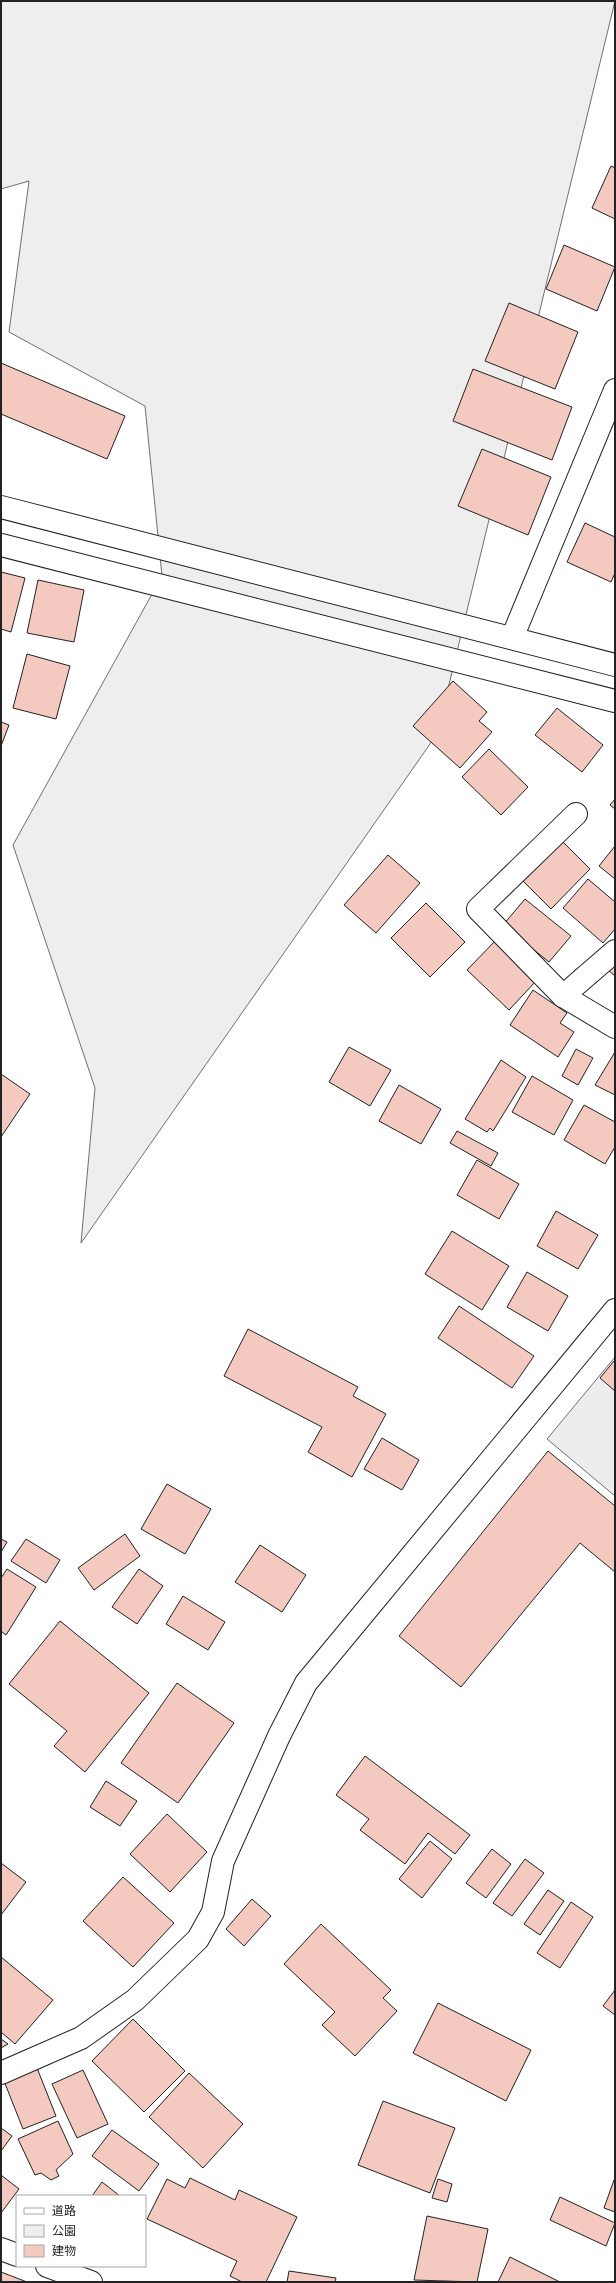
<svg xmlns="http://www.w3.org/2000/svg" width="616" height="2283" font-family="Roboto,'Noto Sans JP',sans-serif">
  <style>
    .green { fill: #eee; stroke: #6f6f6f }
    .parking { fill: #ededed; stroke: #6f6f6f }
    .building { fill: #f3c9c0; stroke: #222 }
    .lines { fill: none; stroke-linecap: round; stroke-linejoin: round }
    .minor-casing { stroke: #222; stroke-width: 24 }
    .tertiary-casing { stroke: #222; stroke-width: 24 }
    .minor { stroke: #fff; stroke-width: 22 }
    .tertiary { stroke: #fff; stroke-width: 22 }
  </style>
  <rect width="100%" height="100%" fill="#fff"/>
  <path class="green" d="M1 1H615L437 734 81 1243 95 1088 13 845 162 576 145 406 9 332 29 181 1 189Z"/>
  <path class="parking" d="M615 1357V1496L547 1439Z"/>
  <g class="building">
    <path d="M611 166 615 168V219L592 208Z"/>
    <path d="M564 245 615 267 597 311 546 289Z"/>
    <path d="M509 303 578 332 555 389 485 361Z"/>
    <path d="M1 363 125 416 107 459 1 414Z"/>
    <path d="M473 369 572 407 552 460 453 421Z"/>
    <path d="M482 449 551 477 528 535 458 506Z"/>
    <path d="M585 523 615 537V573L611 582 567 562Z"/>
    <path d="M1 572 25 578 11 632 1 629Z"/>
    <path d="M38 580 84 590 74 642 27 633Z"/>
    <path d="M27 654 70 666 56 719 13 708Z"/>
    <path d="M453 681 487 712 479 721 492 732 460 768 413 726Z"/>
    <path d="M557 708 603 745 582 772 535 735Z"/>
    <path d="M1 722 9 725 1 746Z"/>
    <path d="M489 749 528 787 501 815 462 777Z"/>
    <path d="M615 799V809L610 805Z"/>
    <path d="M562 841 590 869 551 909 523 881Z"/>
    <path d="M615 846V879L599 866Z"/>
    <path d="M388 855 420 883 376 933 344 905Z"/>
    <path d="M588 879 615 902V929L603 943 563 908Z"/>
    <path d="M525 899 571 936 549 962 503 925Z"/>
    <path d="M426 903 465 942 430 977 391 938Z"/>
    <path d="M496 940 537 980 509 1010 467 970Z"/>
    <path d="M615 961V976L607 969Z"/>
    <path d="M533 990 567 1013 560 1023 574 1032 558 1057 510 1025Z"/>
    <path d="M349 1047 391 1070 370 1106 329 1082Z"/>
    <path d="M576 1049 593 1058 578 1085 562 1076Z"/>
    <path d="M615 1052V1095L595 1085Z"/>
    <path d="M501 1060 526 1077 493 1131 490 1128 487 1132 465 1119Z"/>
    <path d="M1 1074 30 1094 1 1137Z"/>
    <path d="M532 1076 573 1100 554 1135 512 1112Z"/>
    <path d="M399 1085 441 1109 421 1144 379 1121Z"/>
    <path d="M584 1105 615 1122V1147L605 1164 564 1140Z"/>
    <path d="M457 1131 498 1153 491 1166 450 1143Z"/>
    <path d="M477 1160 519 1184 499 1219 457 1195Z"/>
    <path d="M556 1211 598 1235 578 1269 537 1246Z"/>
    <path d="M452 1231 509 1266 482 1310 425 1274Z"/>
    <path d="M527 1272 568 1296 548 1331 507 1307Z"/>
    <path d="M459 1306 534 1356 512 1388 438 1338Z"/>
    <path d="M248 1329 358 1387 353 1396 386 1414 352 1477 308 1452 322 1427 224 1376Z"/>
    <path d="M614 1361 615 1362V1391L600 1378Z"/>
    <path d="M382 1438 419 1460 402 1490 364 1469Z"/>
    <path d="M548 1451 615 1506V1572L580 1543 461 1687 399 1636Z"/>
    <path d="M167 1484 211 1509 185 1554 141 1529Z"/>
    <path d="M125 1534 140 1556 94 1590 78 1568Z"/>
    <path d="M1 1539 7 1542 1 1552Z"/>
    <path d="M26 1539 60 1560 46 1583 11 1561Z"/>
    <path d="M260 1545 306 1575 282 1612 235 1582Z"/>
    <path d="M7 1569 36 1587 6 1635 1 1631V1578Z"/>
    <path d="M139 1569 163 1586 137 1624 112 1607Z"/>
    <path d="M183 1596 225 1622 208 1650 166 1624Z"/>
    <path d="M60 1621 149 1693 85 1772 54 1746 67 1731 9 1684Z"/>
    <path d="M177 1683 234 1723 178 1803 121 1763Z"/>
    <path d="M365 1756 470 1835 455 1854 428 1833 405 1864 360 1830 369 1819 336 1795Z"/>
    <path d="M106 1781 137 1801 120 1826 90 1807Z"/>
    <path d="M167 1814 207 1852 170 1892 130 1854Z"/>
    <path d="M430 1841 452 1859 422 1898 399 1879Z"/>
    <path d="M492 1849 511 1864 486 1898 466 1883Z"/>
    <path d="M525 1859 544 1873 512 1916 493 1903Z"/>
    <path d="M1 1863 26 1882 1 1915Z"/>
    <path d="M123 1877 174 1923 133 1967 83 1921Z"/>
    <path d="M548 1890 564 1901 540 1935 524 1924Z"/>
    <path d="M252 1899 271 1916 244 1946 226 1929Z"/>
    <path d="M571 1902 593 1917 560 1968 537 1953Z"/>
    <path d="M321 1924 391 1990 383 1998 397 2011 355 2056 322 2025 335 2012 284 1964Z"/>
    <path d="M1 1957 53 2000 15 2044 1 2032Z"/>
    <path d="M615 1990V2015L603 2006Z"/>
    <path d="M438 2003 531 2050 506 2101 413 2053Z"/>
    <path d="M133 2019 185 2071 144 2112 92 2061Z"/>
    <path d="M1 2039 8 2044 1 2048Z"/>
    <path d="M37 2068 56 2116 23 2129 4 2081Z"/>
    <path d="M83 2070 108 2124 77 2138 52 2084Z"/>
    <path d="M189 2073 243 2124 203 2168 149 2117Z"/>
    <path d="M383 2101 455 2128 430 2193 358 2165Z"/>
    <path d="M58 2121 73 2154 56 2170 59 2176 51 2180 41 2173 35 2175 18 2139Z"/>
    <path d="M1 2128 12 2136 1 2151Z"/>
    <path d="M112 2130 159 2164 139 2191 92 2156Z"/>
    <path d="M1 2175 19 2189 1 2213Z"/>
    <path d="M190 2178 235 2200 239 2190 297 2217 266 2282H242L230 2276 237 2261 147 2219 167 2179 185 2188Z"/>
    <path d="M438 2179 452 2184 447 2202 432 2198Z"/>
    <path d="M614 2180H615V2212L604 2208Z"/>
    <path d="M102 2182 120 2196H92Z"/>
    <path d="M560 2197 615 2223 606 2246 550 2220Z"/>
    <path d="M427 2216 488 2229 477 2282 414 2280Z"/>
    <path d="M510 2257 560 2282H498Z"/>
    <path d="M289 2271 336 2278 335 2282H287Z"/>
    <path d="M1 2272 27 2282H1Z"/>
  </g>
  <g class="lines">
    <g class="minor-casing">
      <g id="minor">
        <path d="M1 545 615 701"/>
        <path d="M512 638 615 390"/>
        <path d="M576 814 478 909 563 996 615 1027"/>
        <path d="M563 996 615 951"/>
        <path d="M1 2073 81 2038 135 2000 198 1939 213 1912 223 1861 279 1736 306 1683 615 1310"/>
        <path d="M1 2249 17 2255"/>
        <path d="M47 2266 91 2282"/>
      </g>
    </g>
    <g class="tertiary-casing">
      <path id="tertiary" d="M1 507 615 665"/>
    </g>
    <use href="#minor" class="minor"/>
    <use href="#tertiary" class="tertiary"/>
  </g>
  <rect width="616" height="2283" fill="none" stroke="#222222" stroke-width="4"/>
  <rect x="16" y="2195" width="130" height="72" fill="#ffffff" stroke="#a7a7a7"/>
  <rect x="24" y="2208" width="20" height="6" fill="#ffffff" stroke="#a7a7a7"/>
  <text x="52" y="2215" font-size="12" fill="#222222">道路</text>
  <rect x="24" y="2225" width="20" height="12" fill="#eeeeee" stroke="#a7a7a7"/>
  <text x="52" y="2235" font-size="12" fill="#222222">公園</text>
  <rect x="24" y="2245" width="20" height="12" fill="#f3c9c0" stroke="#a7a7a7"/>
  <text x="52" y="2255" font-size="12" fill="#222222">建物</text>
</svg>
